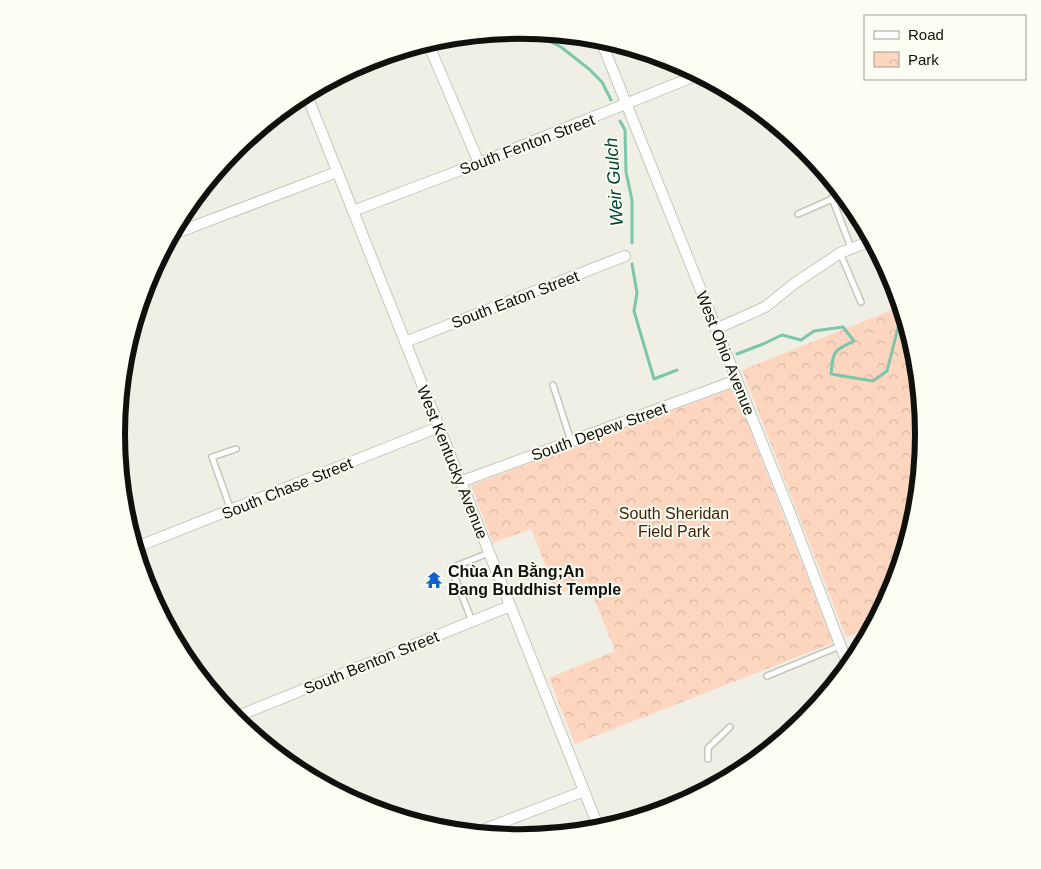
<svg xmlns="http://www.w3.org/2000/svg" width="1041" height="869" font-family="Arial,sans-serif">
  <style>
    .park { fill: url(#park-crowns) }
    .lines { fill: none; stroke-linecap: round; stroke-linejoin: round }
    .stream { stroke: #7cc6ab; stroke-width: 3 }
    .lane-casing { stroke: #c5c6bc; stroke-width: 8 }
    .street-casing { stroke: #c5c6bc; stroke-width: 12 }
    .lane { stroke: #fff; stroke-width: 5 }
    .street { stroke: #fff; stroke-width: 10 }
    .labels { text-anchor: middle; stroke-width: 4; stroke-linejoin: round; paint-order: stroke }
    .street-label { font-size: 16px; fill: #10100d; stroke: #fcfdf3 }
    .park-label { font-size: 16px; fill: #462006; stroke: #fcfdf3 }
    .poi-label { font-size: 16px; font-weight: bold; fill: #10100d; stroke: #fcfdf3; text-anchor: start }
    .water-label { font-size: 18px; font-style: italic; fill: #004331; stroke: #fcfdf3 }
    .rim { fill: none; stroke: #10100d; stroke-width: 6 }
  </style>
  <defs>
    <pattern id="park-crowns" width="20" height="18" patternUnits="userSpaceOnUse" patternTransform="scale(1.25)"><rect width="20" height="18" fill="#fed6c0"/><path d="M2 6a3 3 0 1 1 6 0M12 15a3 3 0 1 1 6 0" fill="none" stroke="#d9b7a4"/></pattern>
  </defs>
  <rect width="100%" height="100%" fill="#efefe6"/>
  <g class="park">
    <path d="M902 306 917 356 925 435 917 514 894 590 874 626 846 637 742 370Z"/>
    <path d="M734 388 833 643 575 744 549 678 615 651 588 583 557 594 531 529 493 543 471 485Z"/>
  </g>
  <g class="lines">
    <g class="stream">
      <path d="M529 31 561 47 589 69 602 82 611 100"/>
      <path d="M620 121 625 130 626 172 632 200V243"/>
      <path d="M632 264 637 293 634 311 654 379 677 370"/>
      <path d="M737 354 763 344 782 335 801 340 814 331 843 327 854 341C833 351 833 351 831 374L873 381 887 371 900 320 905 315"/>
    </g>
    <g class="lane-casing">
      <g id="lane">
        <path d="M832 198 851 248"/>
        <path d="M798 214 844 194"/>
        <path d="M840 253 861 302"/>
        <path d="M553 385 571 441"/>
        <path d="M231 510 212 457 236 449"/>
        <path d="M472 621 451 568 489 553"/>
        <path d="M767 676 840 646"/>
        <path d="M708 759V748L730 727"/>
      </g>
    </g>
    <g class="street-casing">
      <g id="street">
        <path d="M600 38 788 508 849 668"/>
        <path d="M428 43 479 163"/>
        <path d="M306 93 600 831"/>
        <path d="M353 211 479 163 700 74"/>
        <path d="M171 235 337 172"/>
        <path d="M716 329 765 307 795 283 840 253 873 240"/>
        <path d="M405 342 625 256"/>
        <path d="M460 482 737 380"/>
        <path d="M134 548 439 427"/>
        <path d="M233 718 510 606"/>
        <path d="M472 834 584 791"/>
      </g>
    </g>
    <use href="#lane" class="lane"/>
    <use href="#street" class="street"/>
  </g>
  <defs>
    <g id="temple-bare" transform="scale(1.35)"><path d="M0-6L5-2H3V0L6.5 2.5H4V6H1.5V3h-3V6H-4V2.5H-6.5L-3 0V-2H-5Z" fill="#0d64ce" stroke="#fcfdf3" stroke-width="2.5" paint-order="stroke"/></g>
  </defs>
  <g fill-rule="evenodd">
    <use href="#temple-bare" x="434" y="580"/>
  </g>
  <g class="labels">
    <g class="street-label">
      <text transform="translate(527 144) rotate(-21)" y="6">South Fenton Street</text>
      <text transform="translate(515 299) rotate(-21)" y="6">South Eaton Street</text>
      <text transform="translate(726 353) rotate(68)" y="6">West Ohio Avenue</text>
      <text transform="translate(599 431) rotate(-20)" y="6">South Depew Street</text>
      <text transform="translate(453 462) rotate(68)" y="6">West Kentucky Avenue</text>
      <text transform="translate(287 488) rotate(-22)" y="6">South Chase Street</text>
      <text transform="translate(371 662) rotate(-22)" y="6">South Benton Street</text>
    </g>
    <g class="park-label">
      <text x="674" y="519">South Sheridan<tspan x="674" dy="18">Field Park</tspan></text>
    </g>
    <g class="poi-label">
      <text x="448" y="577">Chùa An Bằng;An<tspan x="448" dy="18">Bang Buddhist Temple</tspan></text>
    </g>
    <g class="water-label">
      <text transform="translate(614 182) rotate(-94)" y="6">Weir Gulch</text>
    </g>
  </g>
  <path d="M0 0H1041V869H0ZM125 434a395 395 0 1 1 790 0a395 395 0 1 1-790 0Z" fill="#fcfdf3" fill-rule="evenodd"/>
  <path class="rim" d="M125 434a395 395 0 1 1 790 0a395 395 0 1 1-790 0Z"/>
  <rect x="864" y="15" width="162" height="65" fill="#fcfdf3" stroke="#9e9e97"/>
  <rect x="874" y="31" width="25" height="8" fill="#ffffff" stroke="#9e9e97"/>
  <text x="908" y="40" font-size="15" fill="#10100d">Road</text>
  <rect x="874" y="52" width="25" height="15" fill="url(#park-crowns)" stroke="#9e9e97"/>
  <text x="908" y="65" font-size="15" fill="#10100d">Park</text>
</svg>
